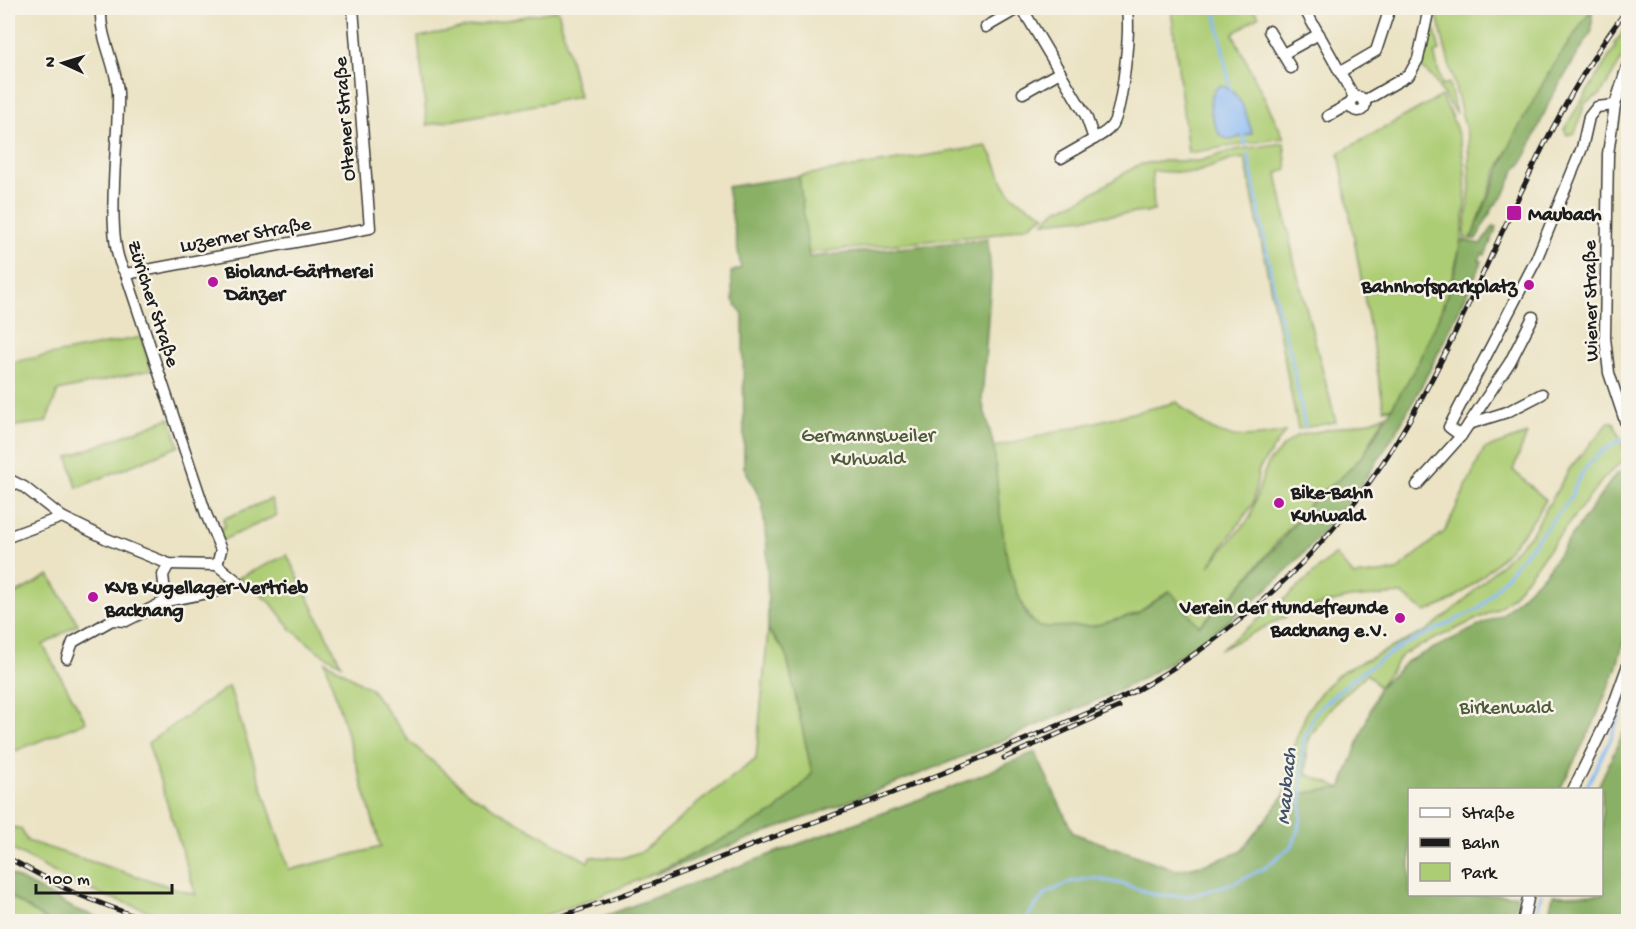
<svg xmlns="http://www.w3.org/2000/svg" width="1636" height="929" font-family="'Gochi Hand',sans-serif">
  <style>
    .green { fill: #adcd75; stroke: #647448; stroke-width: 1.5 }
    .forest { fill: #8ab066; stroke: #536641; stroke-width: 1.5 }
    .water { fill: #8abaf6; stroke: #536b89; stroke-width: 1.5 }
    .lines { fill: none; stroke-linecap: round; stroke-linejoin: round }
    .stream { stroke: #8abaf6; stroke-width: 3 }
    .minor-casing { stroke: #3b3a35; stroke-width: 13 }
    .minor { stroke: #fff; stroke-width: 10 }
    .rail-casing { stroke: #1c1c1c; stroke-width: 5 }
    .rail { stroke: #f7f3e8; stroke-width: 3; stroke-dasharray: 9; stroke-linecap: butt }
    .poi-dot { fill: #b5179e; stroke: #f7f3e8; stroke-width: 2 }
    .labels { text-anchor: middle; stroke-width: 5; stroke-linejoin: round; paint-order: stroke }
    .street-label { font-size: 20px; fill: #1c1c1c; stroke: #f7f3e8 }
    .poi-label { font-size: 20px; font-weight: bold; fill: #1c1c1c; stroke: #f7f3e8; text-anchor: start }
    .park-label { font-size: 20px; fill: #4f5a3b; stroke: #f7f3e8 }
    .water-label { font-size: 21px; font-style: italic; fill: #425368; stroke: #f7f3e8 }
  </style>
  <rect width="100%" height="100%" fill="#f7f3e8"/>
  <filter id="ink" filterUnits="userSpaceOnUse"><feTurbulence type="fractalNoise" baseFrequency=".0167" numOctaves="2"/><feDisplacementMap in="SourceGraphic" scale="12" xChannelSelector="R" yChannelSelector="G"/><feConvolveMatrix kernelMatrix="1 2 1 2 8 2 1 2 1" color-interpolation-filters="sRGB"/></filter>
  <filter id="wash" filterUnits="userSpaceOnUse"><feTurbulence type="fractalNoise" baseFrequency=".008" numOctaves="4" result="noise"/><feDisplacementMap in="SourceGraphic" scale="24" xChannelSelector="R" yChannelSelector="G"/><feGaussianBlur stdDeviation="1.35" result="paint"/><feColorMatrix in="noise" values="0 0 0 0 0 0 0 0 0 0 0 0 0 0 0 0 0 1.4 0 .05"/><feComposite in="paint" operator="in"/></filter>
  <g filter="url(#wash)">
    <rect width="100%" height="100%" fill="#ebe3c4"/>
    <g class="green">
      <path d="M1171 8H1253L1259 16 1233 34 1284 138 1188 153Z"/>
      <path d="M1435 8H1592V13L1551 69 1497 171 1471 239 1464 238 1470 188 1468 138Z"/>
      <path d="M558 10 579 97 427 125 418 37Z"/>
      <path d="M1430 22 1433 23 1440 51 1434 53 1442 85 1449 83 1456 114 1432 77 1419 65Z"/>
      <path d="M1628 26V49L1600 95 1585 103 1575 133 1567 135 1564 129 1616 46 1614 44Z"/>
      <path d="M1441 96C1498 190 1445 322 1393 407L1384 409 1339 153Z"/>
      <path d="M1284 143 1287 170 1277 173 1294 261 1336 422 1298 429 1245 158 1231 160 1194 173 1152 171 1154 211 1044 222 1056 210 1084 198 1138 165 1158 161H1199L1234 150Z"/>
      <path d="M986 146C995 157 997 167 1002 180 1010 199 1028 206 1045 215L1028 226 997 234 808 253 799 176Z"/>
      <path d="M141 337 151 370 58 391 46 422 8 427V363Z"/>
      <path d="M1177 402C1213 439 1237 442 1285 432L1259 469 1253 504 1209 566 1250 518 1264 473 1269 462 1283 447 1296 436 1375 420 1385 415 1364 454 1342 477 1316 496 1230 598 1198 626 1169 591 1136 614 1094 626 1039 627C1001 595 998 495 994 447Z"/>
      <path d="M170 418 179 446 77 488 68 457Z"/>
      <path d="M1609 422H1614L1627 457 1604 478 1512 597 1496 610 1403 654 1379 687 1367 674 1333 705 1311 735 1307 746 1306 774 1341 788 1284 796 1290 755 1308 709 1325 687 1343 671 1426 631 1463 602 1532 533 1570 468Z"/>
      <path d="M1527 434 1513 470 1546 500C1524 538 1467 601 1425 612L1402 594 1349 598 1297 611 1219 650 1287 597 1335 554 1354 576 1396 571 1445 531 1484 449Z"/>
      <path d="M271 499 277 515 221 541 218 530 225 527 223 519Z"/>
      <path d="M287 555 341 664 319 652 291 629 271 603 238 578Z"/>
      <path d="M49 575 78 624 43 645 86 722 8 754V598Z"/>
      <path d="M768 630 786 653 812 773C801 789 788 798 775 812 694 854 614 897 525 921H177L80 887 8 847V826L21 829 27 841 196 895 148 743 229 686 289 870 381 847 325 661 371 689 410 742 473 796 588 862 590 857 622 858 643 851 698 803 756 759Z"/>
      <path d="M8 895 48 921H8Z"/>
    </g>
    <g class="forest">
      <path d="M1589 13H1592V31L1551 98 1529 149 1521 165 1516 168 1504 195 1494 206 1476 239H1471L1515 134 1551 69Z"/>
      <path d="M799 176 809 257 988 239 991 277 982 401 994 447 999 507 1009 570 1027 617 1039 627 1094 626 1136 614 1170 591 1199 626 1230 598 1281 541 1316 496 1342 477 1364 454 1416 367 1442 310 1456 267 1461 240 1481 244 1494 226 1497 227 1485 255 1482 254 1479 260 1482 261C1440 351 1399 442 1335 518 1283 581 1216 637 1145 677 1107 698 1065 713 1026 730 904 783 778 827 654 875L775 812C788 798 801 789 812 773L786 653 768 630 767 549 762 503 744 467 743 315 733 300 731 272 741 268 727 187Z"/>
      <path d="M1628 470V626L1616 669 1593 725 1560 789 1410 790V894L1517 895 1513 921H591L955 786 1035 752 1073 833 1177 870 1206 864 1240 852 1284 796 1341 788 1379 687 1408 661 1503 614 1545 573 1616 474Z"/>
      <path d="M1628 723V921H1547L1553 895 1602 894V790L1597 789Z"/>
      <path d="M8 873 75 909 109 921H48L8 895Z"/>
    </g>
    <path class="water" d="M1220 85C1242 92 1246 114 1252 133L1231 140 1220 136C1212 119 1203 99 1220 85Z"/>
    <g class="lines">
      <g class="stream">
        <path d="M1215 8 1230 88"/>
        <path d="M1243 135 1246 145"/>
        <path d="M1248 154 1279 315 1290 351 1305 427"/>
        <path d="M1585 790 1611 738 1628 693"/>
        <path d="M1023 922 1045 894 1070 882 1092 878 1123 884 1155 895 1190 896 1234 883 1263 869 1293 845 1301 820 1303 742 1316 711 1356 676 1400 647 1480 608 1571 498C1578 469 1601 448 1628 437"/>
        <path d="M1535 922 1541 894"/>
      </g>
    </g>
  </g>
  <g filter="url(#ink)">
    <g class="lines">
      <g class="minor-casing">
        <g id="minor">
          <path d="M101 8C99 38 116 63 118 92 120 134 102 244 126 274L206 514 221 550 217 565"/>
          <path d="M1022 8 1086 116 1094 139C1101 135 1109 131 1113 124 1122 108 1132 25 1126 8"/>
          <path d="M1304 8 1354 97"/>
          <path d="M986 27 1019 8"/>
          <path d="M1269 31 1291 68"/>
          <path d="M1283 54 1319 34"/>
          <path d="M1628 64 1615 105 1608 154 1605 338 1609 373 1628 430"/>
          <path d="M1340 72 1376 51 1390 8"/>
          <path d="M1023 93 1060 72"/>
          <circle cx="1358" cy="104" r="7"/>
          <path d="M1364 101 1409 75 1418 59 1429 8"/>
          <path d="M1328 116 1351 103"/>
          <path d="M1061 158 1094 139"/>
          <path d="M126 274 370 228 353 8"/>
          <path d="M1469 424 1507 412 1542 394"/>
          <path d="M1461 436 1510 362 1533 317"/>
          <path d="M8 479 24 487 62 517 107 539 169 564 217 565 238 582 222 590 166 601"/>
          <path d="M1417 485 1461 436 1449 427 1536 260 1582 148 1589 117 1597 107 1615 105"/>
          <path d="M8 537 62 517"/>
          <path d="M67 658 73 642 112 620 126 621 166 601 163 575 169 564"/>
          <path d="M1573 790 1611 712 1628 665"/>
          <path d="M1523 922 1529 894"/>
        </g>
      </g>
      <use href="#minor" class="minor"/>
      <g class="rail-casing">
        <g id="rail">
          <path d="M1004 758 1119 707"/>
          <path d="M8 858 74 893 150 922"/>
          <path d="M541 922C627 897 711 860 795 829 878 799 959 768 1040 733 1076 718 1115 703 1149 683 1248 625 1334 542 1395 444 1482 303 1527 141 1628 8"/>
        </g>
      </g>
      <use href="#rail" class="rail"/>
    </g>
  </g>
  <g class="poi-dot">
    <rect x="1506" y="205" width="16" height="16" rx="3"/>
    <circle cx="213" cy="282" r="6"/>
    <circle cx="1529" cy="285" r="6"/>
    <circle cx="1279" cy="503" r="6"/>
    <circle cx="93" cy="597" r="6"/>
    <circle cx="1400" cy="618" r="6"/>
  </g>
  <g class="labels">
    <g class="street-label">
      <text transform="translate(343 119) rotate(-94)" y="7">Oltener Straße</text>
      <text transform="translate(245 233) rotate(-10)" y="7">Luzerner Straße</text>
      <text transform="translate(1589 301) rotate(-91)" y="7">Wiener Straße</text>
      <text transform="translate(155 303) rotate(72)" y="7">Züricher Straße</text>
    </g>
    <g class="poi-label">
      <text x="1528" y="220">Maubach</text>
      <text x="225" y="277">Bioland-Gärtnerei<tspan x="225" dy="23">Dänzer</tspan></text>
      <text x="1517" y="292" text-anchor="end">Bahnhofsparkplatz</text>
      <text x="1291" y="498">Bike-Bahn<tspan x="1291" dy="23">Kuhwald</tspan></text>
      <text x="105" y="593">KVB Kugellager-Vertrieb<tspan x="105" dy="23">Backnang</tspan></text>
      <text x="1388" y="613" text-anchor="end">Verein der Hundefreunde<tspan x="1388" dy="23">Backnang e.V.</tspan></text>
    </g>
    <g class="park-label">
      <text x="868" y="441">Germannsweiler<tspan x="868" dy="23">Kuhwald</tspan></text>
      <text x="1506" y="713">Birkenwald</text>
    </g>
    <g class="water-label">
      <text transform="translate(1285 786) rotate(-85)" y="7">Maubach</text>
    </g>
  </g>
  <rect width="1636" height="929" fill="none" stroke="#f7f3e8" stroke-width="30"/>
  <rect x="1408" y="788" width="195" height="108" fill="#f7f3e8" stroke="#9f9d96" stroke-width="1.5"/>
  <rect x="1420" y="808" width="30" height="9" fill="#ffffff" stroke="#9f9d96" stroke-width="1.5"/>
  <text x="1462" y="818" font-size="18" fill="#1c1c1c">Straße</text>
  <rect x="1420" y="838" width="30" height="9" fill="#1c1c1c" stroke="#9f9d96" stroke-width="1.5"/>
  <text x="1462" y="848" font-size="18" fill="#1c1c1c">Bahn</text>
  <rect x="1420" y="863" width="30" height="18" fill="#adcd75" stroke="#9f9d96" stroke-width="1.5"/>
  <text x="1462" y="878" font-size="18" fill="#1c1c1c">Park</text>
  <g transform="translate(63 63) rotate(274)" stroke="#f7f3e8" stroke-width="4.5" paint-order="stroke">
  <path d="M0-4.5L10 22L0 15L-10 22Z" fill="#1c1c1c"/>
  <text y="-9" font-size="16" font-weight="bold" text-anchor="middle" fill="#1c1c1c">N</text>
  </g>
  <path d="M36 884v9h136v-9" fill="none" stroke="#1c1c1c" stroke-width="3"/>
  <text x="45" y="884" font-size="18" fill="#1c1c1c" stroke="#f7f3e8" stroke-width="4.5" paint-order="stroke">100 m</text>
</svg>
